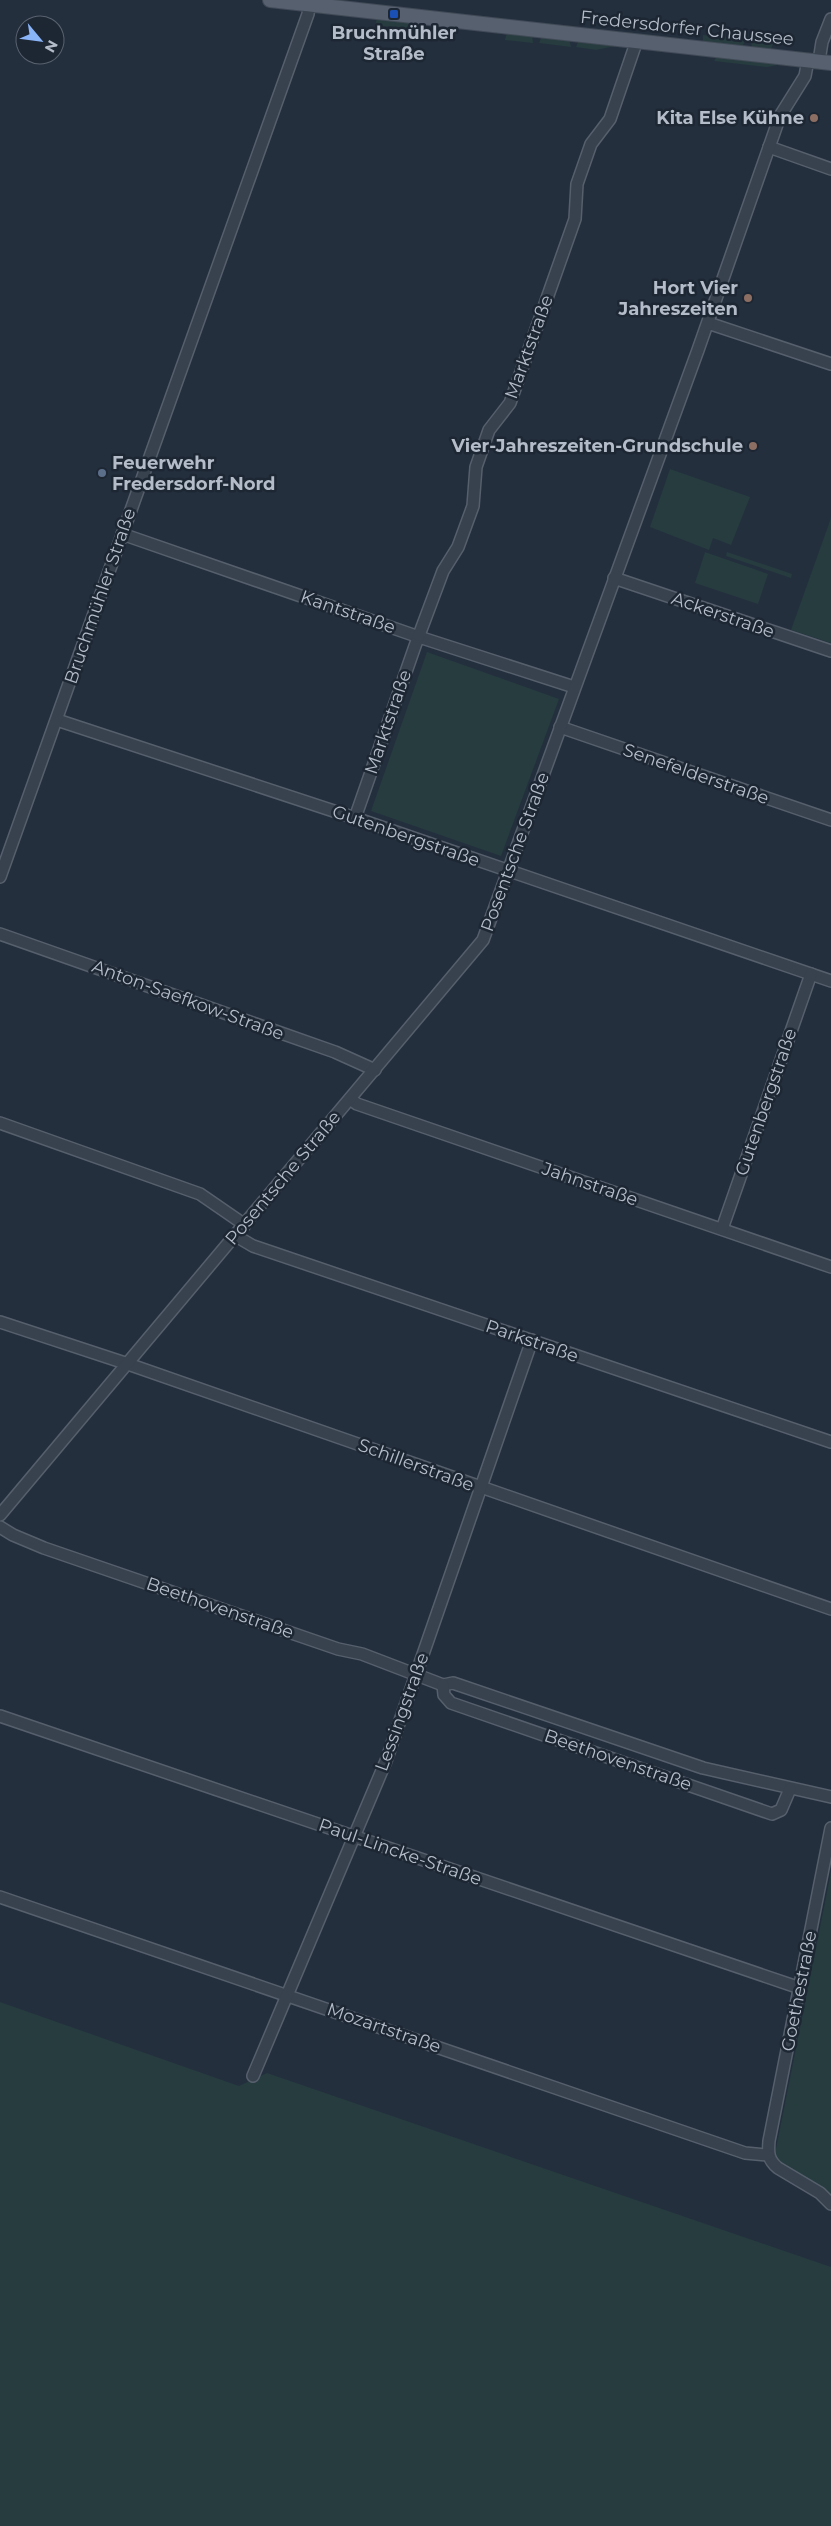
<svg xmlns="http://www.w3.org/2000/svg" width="831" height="2526" font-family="Montserrat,sans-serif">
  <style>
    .green { fill: #263c3f }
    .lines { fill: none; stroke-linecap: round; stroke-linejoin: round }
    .minor-casing { stroke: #565f6c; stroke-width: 14 }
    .major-casing { stroke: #414a57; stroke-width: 16 }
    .minor { stroke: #38414e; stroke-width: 11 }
    .major { stroke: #56606e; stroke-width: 14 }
    .transit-dot { fill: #1a4fb4; stroke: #1d2633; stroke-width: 2 }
    .education-dot { fill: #8d6e63; stroke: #1d2633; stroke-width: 2 }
    .service-dot { fill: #5c6f8a; stroke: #1d2633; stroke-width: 2 }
    .labels { text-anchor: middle; stroke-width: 5; stroke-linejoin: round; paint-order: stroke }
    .street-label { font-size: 18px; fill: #b4bcc9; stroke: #1d2633 }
    .poi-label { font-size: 18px; font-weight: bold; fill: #b4bcc9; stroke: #1d2633; text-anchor: end }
  </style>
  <rect width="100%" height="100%" fill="#242f3e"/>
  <g class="green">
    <path d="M377 18 425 23 427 31 375 25Z"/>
    <path d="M507 32 532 35 533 43 505 40Z"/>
    <path d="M703 35 745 39 742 49 703 44Z"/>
    <path d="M542 36 569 39 571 47 539 43Z"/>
    <path d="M579 40 615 46 596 50 576 47Z"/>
    <path d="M751 40 774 42 770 51 752 49Z"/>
    <path d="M717 56 783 64 767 67 714 61Z"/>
    <path d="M670 469 750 497 731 545 713 538 709 550 650 527Z"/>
    <path d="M831 518V643L791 630Z"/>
    <path d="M705 552 768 574 758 604 695 583Z"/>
    <path d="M727 552 792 574 791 578 726 556Z"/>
    <path d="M427 652 559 699 501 856 371 811Z"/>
    <path d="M831 1872V2195L819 2185 774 2159Z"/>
    <path d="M0 2002 239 2086 267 2073 831 2267V2526H0Z"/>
  </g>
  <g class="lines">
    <g class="minor-casing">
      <g id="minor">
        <path d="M819 61 822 42 831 19"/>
        <path d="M769 147 831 169"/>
        <path d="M708 323 831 364"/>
        <path d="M122 534 419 637 574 687"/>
        <path d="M614 578 831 651"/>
        <path d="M57 720 355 818 831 981"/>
        <path d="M560 727 831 820"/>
        <path d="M355 818 415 646 443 571 458 547 473 506 476 467 489 430 510 403 575 219 577 184 591 144 610 119 636 43"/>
        <path d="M0 877 308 14 310 0"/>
        <path d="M0 934 335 1052 375 1070"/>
        <path d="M350 1099 357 1104 831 1267"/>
        <path d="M0 1123 200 1194 245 1225"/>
        <path d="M722 1229 811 974"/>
        <path d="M236 1236 253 1246 831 1442"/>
        <path d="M0 1322 128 1364 831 1609"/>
        <path d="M0 1515 483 940 698 350 780 116 805 76 808 60"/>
        <path d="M0 1527 13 1535 44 1548 338 1649 362 1654 443 1685 453 1683 703 1768 831 1797"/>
        <path d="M443 1685 444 1695 451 1703 772 1814 781 1810 790 1789"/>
        <path d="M0 1716 800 1988"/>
        <path d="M831 1828 769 2141C768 2153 768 2160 778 2168L820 2193 831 2204"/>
        <path d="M0 1897 745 2153 768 2155"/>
        <path d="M253 2076 386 1761 532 1340"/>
      </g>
    </g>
    <g class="major-casing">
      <path id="major" d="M270 0 831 63"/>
    </g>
    <use href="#minor" class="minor"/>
    <use href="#major" class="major"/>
  </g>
  <rect class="transit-dot" x="389" y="9" width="10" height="10" rx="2.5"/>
  <g class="education-dot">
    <circle cx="814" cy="118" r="5"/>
    <circle cx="748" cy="298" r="5"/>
    <circle cx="753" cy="446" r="5"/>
  </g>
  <circle class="service-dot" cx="102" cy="473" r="5"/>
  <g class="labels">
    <g class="street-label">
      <text transform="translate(687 28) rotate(6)" y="6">Fredersdorfer Chaussee</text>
      <text transform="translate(529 347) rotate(-70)" y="6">Marktstraße</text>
      <text transform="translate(100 596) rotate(-71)" y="6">Bruchmühler Straße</text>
      <text transform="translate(348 612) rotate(19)" y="6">Kantstraße</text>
      <text transform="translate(723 615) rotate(19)" y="6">Ackerstraße</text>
      <text transform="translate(388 722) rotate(-71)" y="6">Marktstraße</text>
      <text transform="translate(696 774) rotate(19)" y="6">Senefelderstraße</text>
      <text transform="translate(406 836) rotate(19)" y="6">Gutenbergstraße</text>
      <text transform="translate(515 852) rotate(-70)" y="6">Posentsche Straße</text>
      <text transform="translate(188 1000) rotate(20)" y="6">Anton-Saefkow-Straße</text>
      <text transform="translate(766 1102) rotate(-71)" y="6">Gutenbergstraße</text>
      <text transform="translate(283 1178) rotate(-50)" y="6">Posentsche Straße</text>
      <text transform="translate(590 1184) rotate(19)" y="6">Jahnstraße</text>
      <text transform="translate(532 1341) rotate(19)" y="6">Parkstraße</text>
      <text transform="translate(416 1465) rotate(20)" y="6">Schillerstraße</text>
      <text transform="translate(220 1608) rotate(19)" y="6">Beethovenstraße</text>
      <text transform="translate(402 1712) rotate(-70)" y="6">Lessingstraße</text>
      <text transform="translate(618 1760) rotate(19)" y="6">Beethovenstraße</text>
      <text transform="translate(400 1852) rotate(19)" y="6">Paul-Lincke-Straße</text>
      <text transform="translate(799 1991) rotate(-79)" y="6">Goethestraße</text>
      <text transform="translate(384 2028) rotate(19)" y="6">Mozartstraße</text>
    </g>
    <g class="poi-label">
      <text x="394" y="39" text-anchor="middle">Bruchmühler<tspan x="394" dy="21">Straße</tspan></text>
      <text x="804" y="124">Kita Else Kühne</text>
      <text x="738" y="294">Hort Vier<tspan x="738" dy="21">Jahreszeiten</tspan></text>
      <text x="743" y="452">Vier-Jahreszeiten-Grundschule</text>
      <text x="112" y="469" text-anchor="start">Feuerwehr<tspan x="112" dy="21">Fredersdorf-Nord</tspan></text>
    </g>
  </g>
  <g transform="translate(40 40) rotate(119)"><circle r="24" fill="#1d2633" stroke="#59626f"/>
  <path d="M0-4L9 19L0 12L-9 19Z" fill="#8ab4f8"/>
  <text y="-8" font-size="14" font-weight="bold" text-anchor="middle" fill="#b4bcc9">N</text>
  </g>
</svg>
